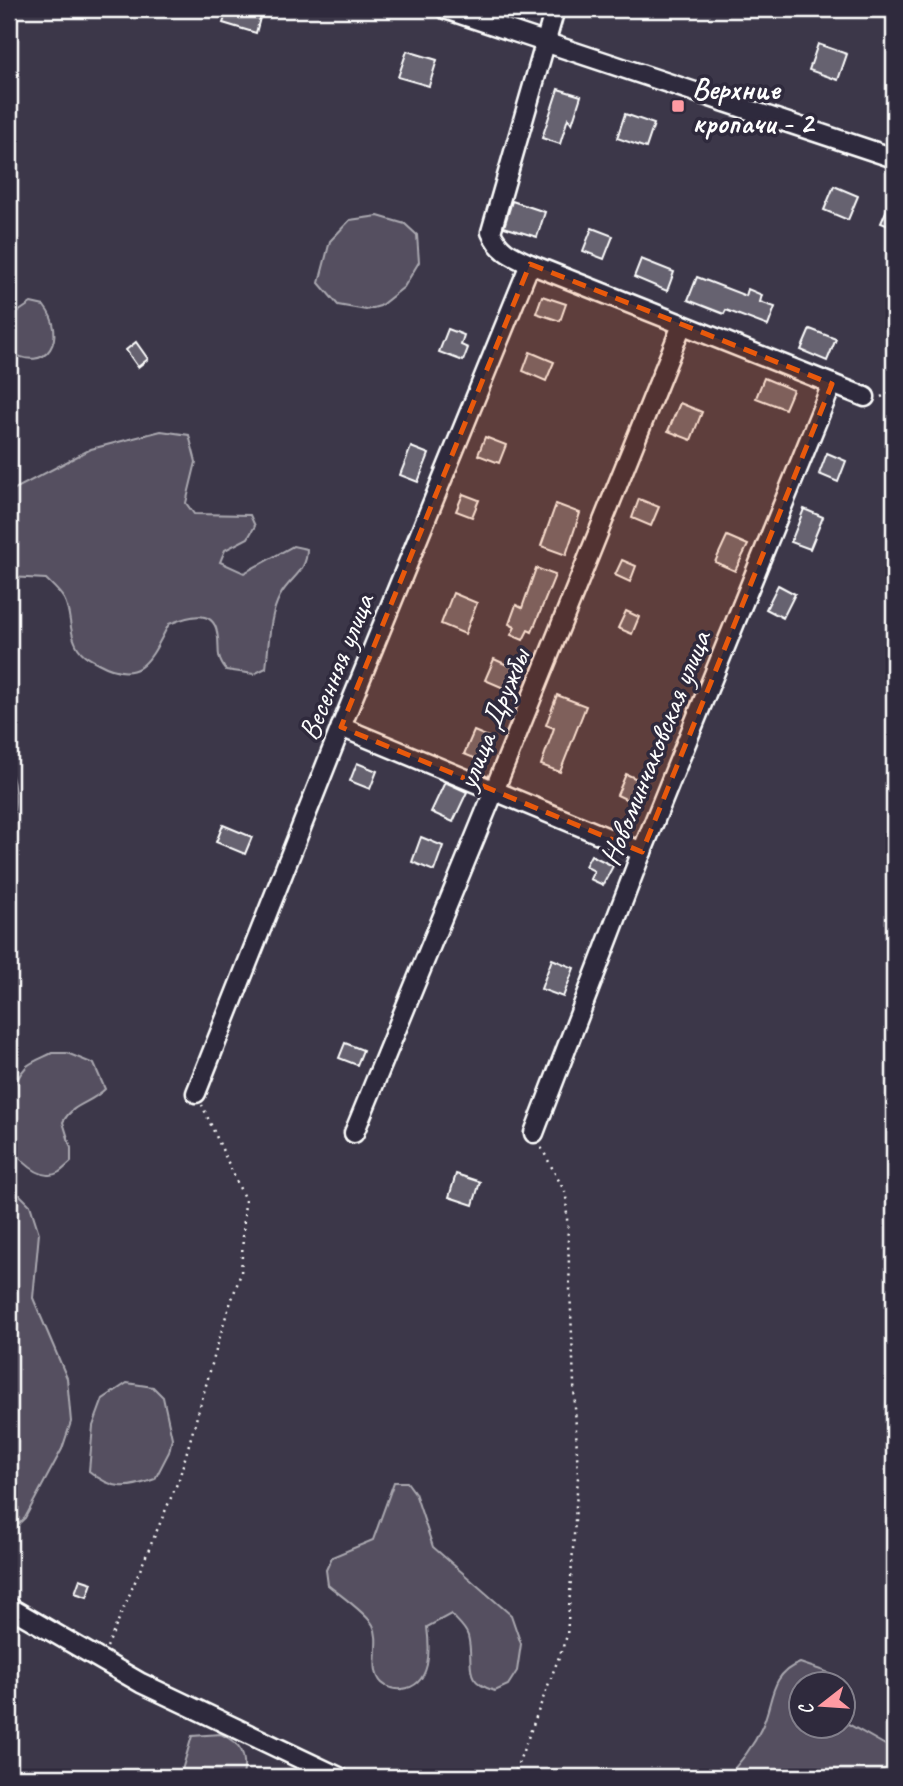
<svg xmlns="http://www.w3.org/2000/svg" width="903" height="1786" font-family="Caveat,sans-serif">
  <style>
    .green { fill: #555060; stroke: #aaa8b0; stroke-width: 2 }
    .building { fill: #666270; stroke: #fff; stroke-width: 2 }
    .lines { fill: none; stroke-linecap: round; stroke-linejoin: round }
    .minor-casing { stroke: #fff; stroke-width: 23 }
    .path { stroke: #fff; stroke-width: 2.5; stroke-dasharray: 2 5; stroke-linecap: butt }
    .minor { stroke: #2f2a3d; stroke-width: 18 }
    .marked { fill: #e8590c; fill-opacity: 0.2; stroke: #e8590c; stroke-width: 5; stroke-dasharray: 14 9; stroke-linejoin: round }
    .poi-dot { fill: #ff9aa2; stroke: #2f2a3d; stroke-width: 2.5 }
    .labels { text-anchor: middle; stroke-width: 7; stroke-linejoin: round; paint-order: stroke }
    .poi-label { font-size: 30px; font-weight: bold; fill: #fff; stroke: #2f2a3d; text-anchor: start }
    .street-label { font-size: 30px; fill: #fff; stroke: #2f2a3d }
  </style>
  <rect width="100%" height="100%" fill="#3c3749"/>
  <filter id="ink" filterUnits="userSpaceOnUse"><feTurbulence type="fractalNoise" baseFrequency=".0143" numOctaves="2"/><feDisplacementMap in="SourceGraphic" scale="14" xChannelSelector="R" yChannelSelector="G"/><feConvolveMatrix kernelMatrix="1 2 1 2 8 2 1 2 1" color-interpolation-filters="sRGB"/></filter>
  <g filter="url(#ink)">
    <g class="green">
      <path d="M378 216 405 224 417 235 419 262 404 287 380 306 366 310 338 305 319 283 330 241 350 220Z"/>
      <path d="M31 303 44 306C68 336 48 376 9 351V318Z"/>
      <path d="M161 431 189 435 196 462 186 503 194 514 250 515 255 526 248 538 225 550 220 562 244 573 293 546 307 549C307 573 290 577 280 596 269 616 269 645 266 668L254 674 226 670C214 654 221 649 217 632 212 607 185 618 169 624 151 657 142 687 98 663 88 658 79 653 75 642 69 629 71 611 64 599 60 592 52 585 46 579L9 577V492L91 449Z"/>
      <path d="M9 769C20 792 13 819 9 843Z"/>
      <path d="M52 1053H67L94 1064 105 1089C90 1104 73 1103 63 1122L71 1148V1162C64 1168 58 1176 48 1175 33 1174 11 1153 9 1139 4 1116 10 1083 27 1066 33 1061 44 1057 52 1053Z"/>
      <path d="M9 1195H20L30 1205 39 1233 33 1298 67 1378 71 1422 62 1449 25 1518 9 1533Z"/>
      <path d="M127 1383 153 1387 163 1397 172 1438 169 1452 155 1479C128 1489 113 1491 89 1471L93 1426 103 1399Z"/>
      <path d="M394 1482H407L415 1493 433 1547 511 1615 521 1644 517 1671 508 1685 495 1691C460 1681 475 1663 468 1636 466 1628 456 1620 451 1614L427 1627C430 1649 432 1686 402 1689 396 1690 387 1688 382 1683 368 1669 382 1642 373 1625 366 1613 340 1595 328 1585L326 1570 332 1557 373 1540Z"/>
      <path d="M800 1663 827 1672 837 1684H802V1726H844V1716L845 1722 894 1750V1777H727C741 1761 753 1747 762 1727 774 1701 769 1674 800 1663Z"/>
      <path d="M221 1734C242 1744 247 1754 243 1777H180L192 1736Z"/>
    </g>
    <g class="building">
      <path d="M228 9H244L261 14 256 33 223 23Z"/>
      <path d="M818 44 847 54 838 80 809 70Z"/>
      <path d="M407 51 437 60 429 86 398 77Z"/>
      <path d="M558 89 581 96 572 124 568 118 560 144 542 138Z"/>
      <path d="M625 114 654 124 646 148 617 138Z"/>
      <path d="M834 186 858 196 848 220 824 210Z"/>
      <path d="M894 193V228L881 223Z"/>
      <path d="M512 201 545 212 537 237 504 227Z"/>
      <path d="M592 228 613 236 604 259 583 251Z"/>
      <path d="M641 259 674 272 667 291 634 277Z"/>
      <path d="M697 277 746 296 748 289 762 295 760 302 775 307 768 326 726 310 724 314 688 300Z"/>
      <path d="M542 296 566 304 560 321 536 313Z"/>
      <path d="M448 329 464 335 461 345 468 348 463 361 439 352Z"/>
      <path d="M810 329 836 339 827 361 801 350Z"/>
      <path d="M136 342 148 359 138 367 126 350Z"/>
      <path d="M530 352 554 362 546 381 523 371Z"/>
      <path d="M764 378 793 390 785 409 756 398Z"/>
      <path d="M680 403 702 412 691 440 668 431Z"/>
      <path d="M485 437 506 445 499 463 478 455Z"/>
      <path d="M411 447 429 454 418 482 400 475Z"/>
      <path d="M827 453 846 461 838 482 819 474Z"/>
      <path d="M463 494 479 500 472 517 456 511Z"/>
      <path d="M639 499 659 507 651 526 632 518Z"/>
      <path d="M556 504 580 513 566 555 541 546Z"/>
      <path d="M804 509 823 517 810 549 791 542Z"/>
      <path d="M727 536 748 545 735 571 715 562Z"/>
      <path d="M622 560 636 566 630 582 615 575Z"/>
      <path d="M536 568 555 575 532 632 528 630 523 640 511 635 515 627 509 624 516 605 522 608Z"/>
      <path d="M778 585 795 594 783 618 766 609Z"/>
      <path d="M453 593 477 603 465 634 441 624Z"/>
      <path d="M626 611 639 617 632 634 618 628Z"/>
      <path d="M494 659 516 669 506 689 485 680Z"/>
      <path d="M557 695 586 706 560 772 541 765 554 728 546 725Z"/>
      <path d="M474 731 493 739 484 762 464 754Z"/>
      <path d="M357 763 377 771 370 789 350 781Z"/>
      <path d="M626 774 646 783 636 804 617 795Z"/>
      <path d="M445 782 467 792 453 822 431 812Z"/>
      <path d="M223 825 252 837 245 854 216 842Z"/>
      <path d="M421 837 443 846 434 871 412 862Z"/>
      <path d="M591 855 613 866 603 885 590 879 594 871 585 866Z"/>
      <path d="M552 959 574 968 563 997 541 989Z"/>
      <path d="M345 1043 363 1050 357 1065 339 1058Z"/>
      <path d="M456 1174 480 1182 473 1205 449 1197Z"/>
      <path d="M80 1579 92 1583 87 1597 75 1593Z"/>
    </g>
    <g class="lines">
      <g class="minor-casing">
        <g id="minor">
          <path d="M445 9 894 158"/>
          <path d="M555 9 491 232C499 251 512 256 530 264L865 397"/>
          <path d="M341 727 642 852"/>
          <path d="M196 1093 341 727 530 264"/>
          <path d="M354 1133 490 801 682 325"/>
          <path d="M534 1133 639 859 832 384"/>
          <path d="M9 1607 141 1683 339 1777"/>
        </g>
      </g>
      <g class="path">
        <path d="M881 397 894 391"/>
        <path d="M107 1647 179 1479 225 1319 241 1273 245 1200 202 1105"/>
        <path d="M513 1777 567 1636 578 1477 566 1194 540 1145"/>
      </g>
      <use href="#minor" class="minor"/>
    </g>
  </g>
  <path class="marked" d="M530 264 832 384 642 852 341 727Z"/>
  <rect class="poi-dot" x="671" y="99" width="14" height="14" rx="3.5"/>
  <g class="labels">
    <g class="poi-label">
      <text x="692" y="99">Верхние<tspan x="692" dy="34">кропачи - 2</tspan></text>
    </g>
    <g class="street-label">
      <text transform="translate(336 667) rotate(-68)" y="10">Весенняя улица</text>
      <text transform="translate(493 719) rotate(-68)" y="10">улица Дружбы</text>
      <text transform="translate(655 748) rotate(-68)" y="10">Новоминчаковская улица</text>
    </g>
  </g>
  <rect width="903" height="1786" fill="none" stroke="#2f2a3d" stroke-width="35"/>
  <rect x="18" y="18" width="868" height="1751" fill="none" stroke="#fff" stroke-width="2.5" filter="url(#ink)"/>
  <g transform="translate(822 1705) rotate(253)"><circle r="33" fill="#2f2a3d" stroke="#827f8b" stroke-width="2"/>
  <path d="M0-5L12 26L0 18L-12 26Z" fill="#ff9aa2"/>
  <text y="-10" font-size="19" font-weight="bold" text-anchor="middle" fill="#ffffff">С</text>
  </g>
</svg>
